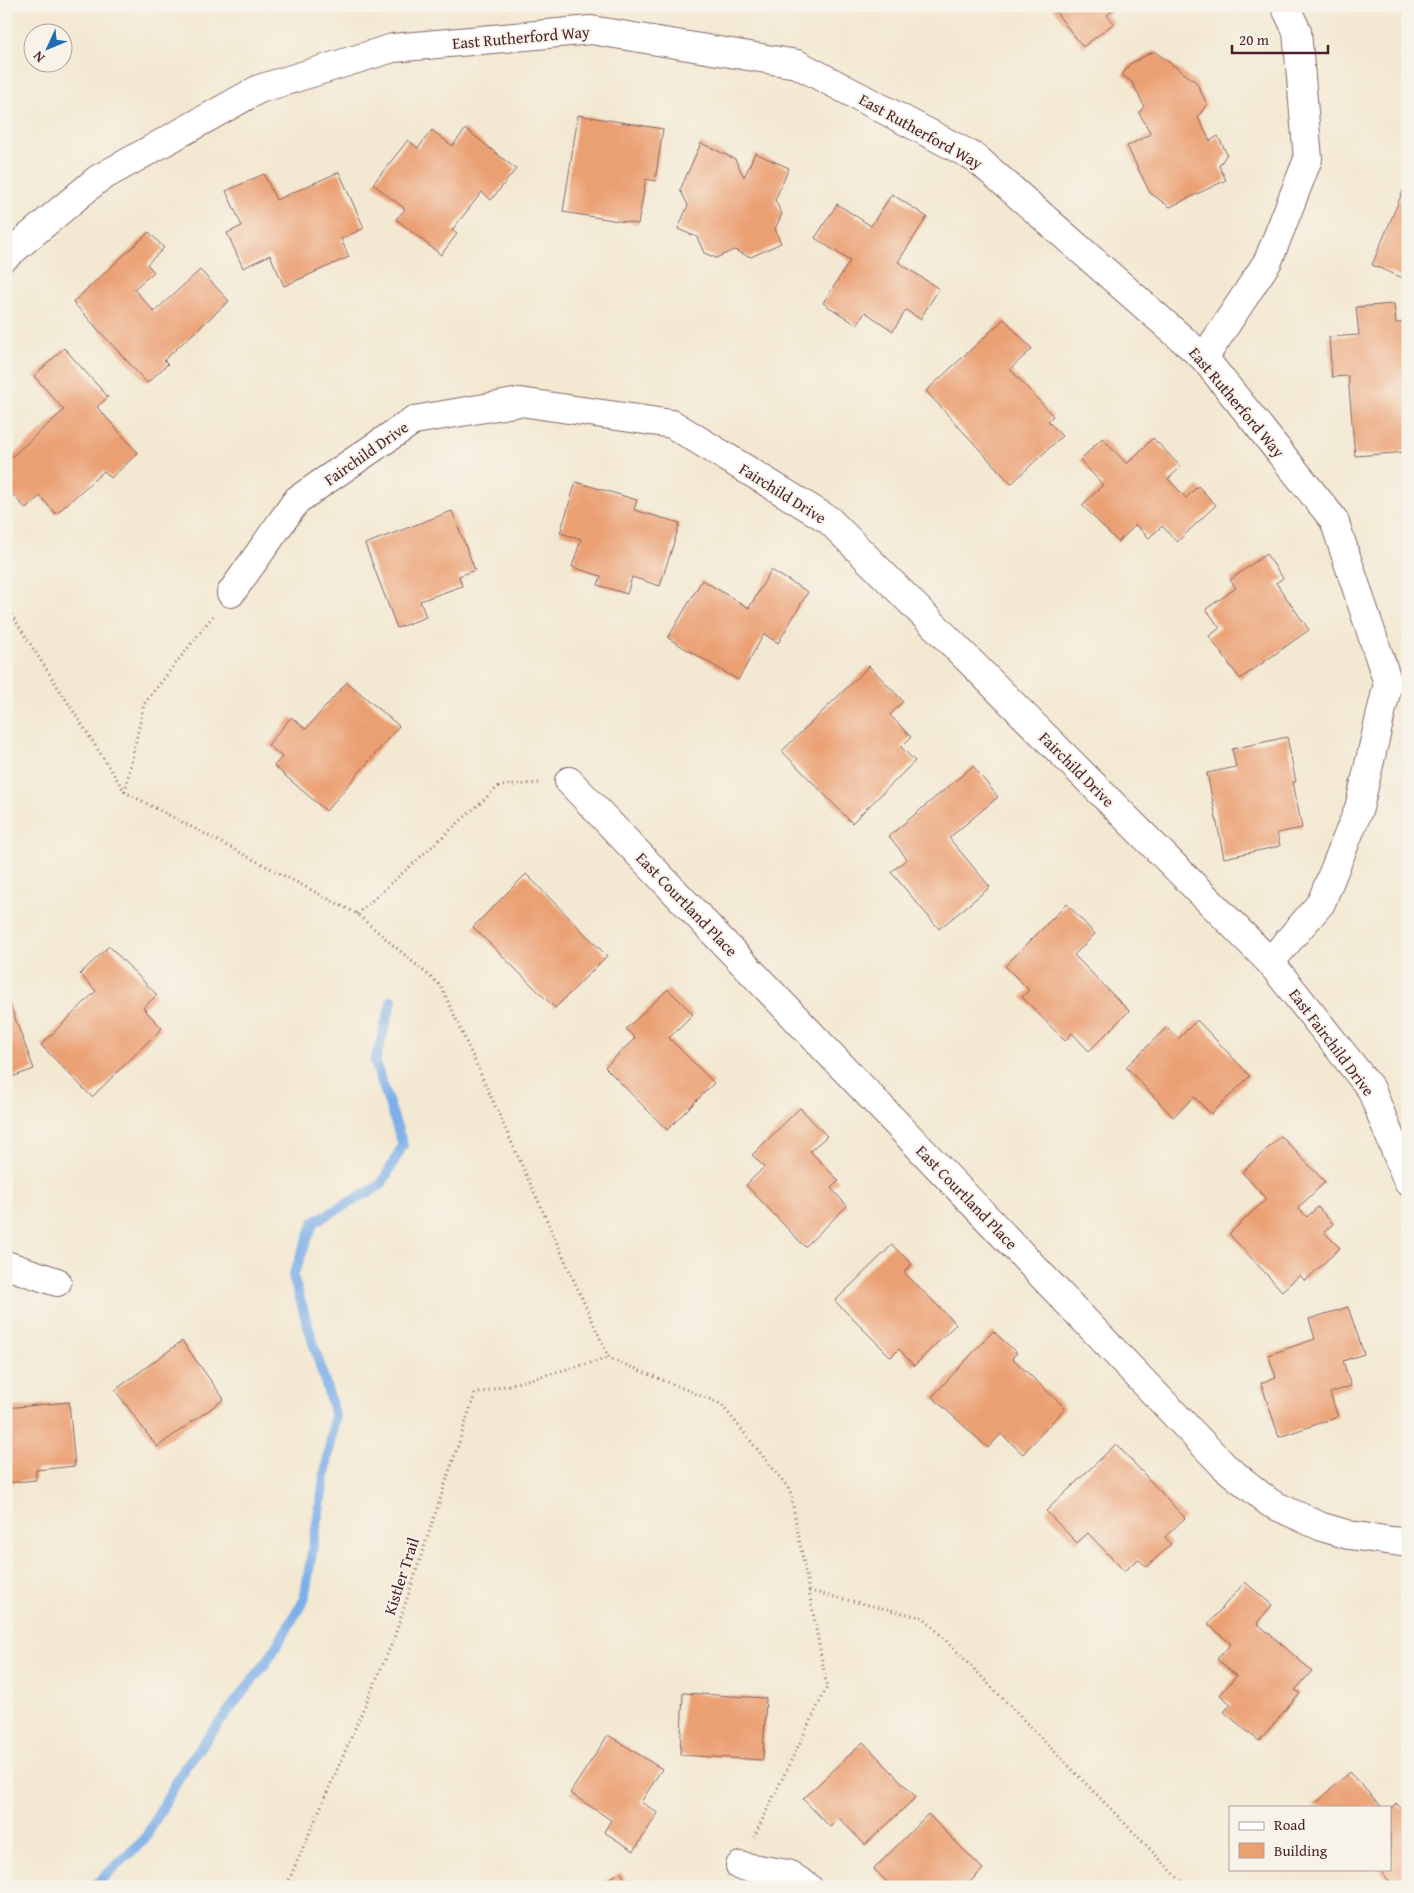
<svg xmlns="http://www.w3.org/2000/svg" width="1414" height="1893" font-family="'Gentium Book Plus',serif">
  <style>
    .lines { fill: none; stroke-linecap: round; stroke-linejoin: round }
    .stream { stroke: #7caee8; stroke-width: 10 }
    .building { fill: #eba073 }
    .minor-casing { stroke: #856565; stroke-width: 30 }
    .path { stroke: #856565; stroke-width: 3; stroke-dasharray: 1 4; stroke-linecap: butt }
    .minor { stroke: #fff; stroke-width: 28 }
    .labels { text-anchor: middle; stroke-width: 4; stroke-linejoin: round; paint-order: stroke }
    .street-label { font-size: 16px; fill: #4a1f2b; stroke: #f7f3e8 }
  </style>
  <rect width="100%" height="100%" fill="#f7f3e8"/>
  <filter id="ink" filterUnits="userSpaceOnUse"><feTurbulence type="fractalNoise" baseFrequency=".02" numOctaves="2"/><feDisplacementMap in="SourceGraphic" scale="10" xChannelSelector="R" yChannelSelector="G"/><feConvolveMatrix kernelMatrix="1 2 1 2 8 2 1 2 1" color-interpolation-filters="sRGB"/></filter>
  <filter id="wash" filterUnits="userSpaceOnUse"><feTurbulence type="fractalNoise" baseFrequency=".0096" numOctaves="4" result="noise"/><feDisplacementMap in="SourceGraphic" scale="20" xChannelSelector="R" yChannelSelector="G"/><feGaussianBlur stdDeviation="1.12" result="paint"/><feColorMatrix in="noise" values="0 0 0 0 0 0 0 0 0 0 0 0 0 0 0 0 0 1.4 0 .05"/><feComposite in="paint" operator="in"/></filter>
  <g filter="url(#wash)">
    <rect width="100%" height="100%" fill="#f3e8d1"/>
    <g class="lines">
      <path class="stream" d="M93 1887 144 1840 185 1767 268 1660 304 1600 335 1415 293 1276 314 1222 381 1185 403 1145 375 1062 392 1000"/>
    </g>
    <g id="blocks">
      <g class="building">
        <path d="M1051 6H1118L1107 15 1114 23 1083 47Z"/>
        <path d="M1154 51 1196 82 1207 104 1198 117 1210 141 1218 136 1227 154 1219 166 1226 180 1170 207 1150 193 1127 146 1151 134 1139 113 1144 106 1132 82 1122 75 1130 64Z"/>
        <path d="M578 115 663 129 655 181 646 179 638 224 563 212Z"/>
        <path d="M466 129 516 169 491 200 482 192 452 230 457 234 441 255 396 219 405 209 373 184 408 140 418 148 432 130 452 146Z"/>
        <path d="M701 143 735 159 744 177 755 153 789 168 775 200 782 214 775 229 781 243 751 257 734 250 716 258 704 253 697 237 678 229 688 205 680 190Z"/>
        <path d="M339 172 364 228 341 239 349 257 284 286 270 255 243 268 227 233 242 226 226 191 264 174 276 200Z"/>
        <path d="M1408 179V280L1372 265Z"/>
        <path d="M892 194 927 217 898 262 939 289 920 319 906 310 893 331 865 312 857 325 823 303 850 261 815 238 837 204 871 226Z"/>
        <path d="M149 232 164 248 147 264 154 272 134 289 154 312 200 270 229 301 164 360 168 364 147 383 73 302Z"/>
        <path d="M1394 304 1396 323 1408 322V452L1355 456 1348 376 1332 377 1329 337 1359 335 1356 307Z"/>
        <path d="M1004 319 1032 349 1010 369 1053 416 1048 421 1062 436 1011 484 926 391Z"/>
        <path d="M64 348 108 397 97 407 138 453 111 478 104 471 56 514 40 496 26 509 6 487V462L64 410 34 376Z"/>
        <path d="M1102 438 1127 464 1153 438 1181 467 1168 479 1186 498 1198 486 1216 505 1177 542 1162 526 1149 538 1136 525 1118 542 1082 505 1103 485 1080 460Z"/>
        <path d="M576 482 637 500 634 510 680 523 660 586 632 577 627 594 598 585 601 576 572 567 581 539 560 533Z"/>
        <path d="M452 511 475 570 459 576 462 586 420 601 426 617 397 628 365 544Z"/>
        <path d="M1266 554 1283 578 1276 583 1309 630 1240 679 1209 636 1220 628 1206 609 1236 588 1230 580Z"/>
        <path d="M771 570 808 592 778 643 764 634 738 680 668 638 702 580 749 608Z"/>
        <path d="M869 666 903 701 890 715 911 737 901 747 915 761 852 823 782 751Z"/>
        <path d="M347 682 399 726 326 811 274 766 282 757 268 745 291 717 306 729Z"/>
        <path d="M1287 737 1296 782H1293L1302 828 1277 833 1280 846 1224 858 1207 773 1236 767 1232 749Z"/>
        <path d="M973 766 998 797 949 838 990 887 939 929 891 872 907 859 889 836Z"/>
        <path d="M526 874 607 956 555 1008 473 927Z"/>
        <path d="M1067 904 1095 934 1074 955 1129 1011 1089 1051 1072 1033 1065 1041 1022 997 1029 990 1005 966Z"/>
        <path d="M109 946 157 995 143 1008 162 1028 92 1097 41 1045 96 991 80 974Z"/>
        <path d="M668 989 693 1014 669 1038 714 1083 667 1130 605 1067 635 1038 626 1029Z"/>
        <path d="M9 1002 34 1069 6 1079V1003Z"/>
        <path d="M1197 1020 1250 1076 1211 1114 1194 1097 1173 1117 1126 1067 1167 1027 1178 1039Z"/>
        <path d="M800 1108 827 1136 810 1151 839 1181 831 1188 847 1206 805 1247 746 1185 764 1167 752 1155Z"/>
        <path d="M1281 1136 1325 1182 1298 1208 1307 1217 1318 1207 1333 1224 1324 1232 1340 1248 1305 1281 1300 1275 1282 1291 1229 1234 1266 1199 1242 1172Z"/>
        <path d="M892 1245 912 1264 904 1272 956 1324 914 1366 899 1349 891 1357 835 1301Z"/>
        <path d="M1348 1307 1364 1354 1343 1361 1351 1386 1330 1393 1338 1417 1279 1437 1261 1383 1276 1377 1268 1355 1315 1339 1309 1319Z"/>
        <path d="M993 1331 1017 1353 1012 1358 1065 1408 1023 1454 1001 1434 988 1448 932 1397Z"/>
        <path d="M182 1341 224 1399 157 1447 115 1390Z"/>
        <path d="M69 1402 75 1466 36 1470V1480L6 1483V1408Z"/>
        <path d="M1116 1444 1185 1518 1165 1537 1171 1544 1147 1567 1138 1559 1124 1571 1088 1533 1077 1543 1046 1511Z"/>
        <path d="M1245 1582 1272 1605 1257 1623 1312 1671 1295 1690 1300 1693 1259 1741 1224 1712 1231 1704 1220 1695 1236 1676 1217 1659 1231 1644 1208 1624Z"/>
        <path d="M683 1693 766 1698 763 1760 680 1755Z"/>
        <path d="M608 1735 662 1769 641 1802 658 1813 634 1851 604 1832 611 1820 570 1793Z"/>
        <path d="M863 1742 916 1797 865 1845 839 1818 830 1827 803 1799Z"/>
        <path d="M1349 1772 1382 1807H1312Z"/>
        <path d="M1397 1804 1408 1816V1884L1405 1887H1394L1378 1869H1390V1811Z"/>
        <path d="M928 1814 983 1869 965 1887H892L874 1869Z"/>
        <path d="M621 1872 629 1887H594Z"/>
      </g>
    </g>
  </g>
  <g filter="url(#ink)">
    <use href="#blocks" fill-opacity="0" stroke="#856565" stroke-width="1"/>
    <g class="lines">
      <g class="minor-casing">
        <g id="minor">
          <path d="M6 256 98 179 259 89 393 48 591 30 797 64 976 158 1204 358 1334 520 1388 683 1359 808 1321 903 1270 962"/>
          <path d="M1204 358 1268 261 1308 159 1297 31 1285 6"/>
          <path d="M231 593 297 500 414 420 520 402 672 424 829 520 1270 962 1371 1089 1408 1182"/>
          <path d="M569 781 1224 1466 1270 1503 1322 1527 1349 1535 1408 1543"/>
          <path d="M6 1265 57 1282"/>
          <path d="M740 1866 788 1874 808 1887"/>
        </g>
      </g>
      <g class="path">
        <path d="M6 606 125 792 357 914 441 986 609 1358 721 1404 790 1490 827 1687 754 1837"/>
        <path d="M125 791 144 704 213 616"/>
        <path d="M357 914 499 786 539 783"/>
        <path d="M809 1591 924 1618 1187 1887"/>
        <path d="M282 1887 289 1880 393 1641 475 1394 609 1358"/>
      </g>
      <use href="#minor" class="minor"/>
    </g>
  </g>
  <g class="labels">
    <g class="street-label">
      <text transform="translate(521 37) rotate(-5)" y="6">East Rutherford Way</text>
      <text transform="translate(921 131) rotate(29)" y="6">East Rutherford Way</text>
      <text transform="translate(1237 402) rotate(50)" y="6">East Rutherford Way</text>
      <text transform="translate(366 453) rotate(-35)" y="6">Fairchild Drive</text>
      <text transform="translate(783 493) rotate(32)" y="6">Fairchild Drive</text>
      <text transform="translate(1077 769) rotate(45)" y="6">Fairchild Drive</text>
      <text transform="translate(687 904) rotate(46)" y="6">East Courtland Place</text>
      <text transform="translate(1332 1042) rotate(53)" y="6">East Fairchild Drive</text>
      <text transform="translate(967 1197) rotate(46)" y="6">East Courtland Place</text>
      <text transform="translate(401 1576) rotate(-72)" y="6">Kistler Trail</text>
    </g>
  </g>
  <rect width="1414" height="1893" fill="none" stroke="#f7f3e8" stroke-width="25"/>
  <rect x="1229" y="1806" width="162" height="65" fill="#f7f3e8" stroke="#b29e9c"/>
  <rect x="1239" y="1822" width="25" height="8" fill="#ffffff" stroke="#b29e9c"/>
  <text x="1274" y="1830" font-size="15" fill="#4a1f2b">Road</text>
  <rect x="1239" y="1843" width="25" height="15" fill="#eba073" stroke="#b29e9c"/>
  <text x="1274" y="1856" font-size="15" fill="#4a1f2b">Building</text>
  <g transform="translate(48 48) rotate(226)"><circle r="24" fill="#f7f3e8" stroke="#b29e9c"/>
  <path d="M0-4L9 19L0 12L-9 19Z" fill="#1f6fb2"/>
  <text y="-8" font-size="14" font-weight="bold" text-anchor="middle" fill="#4a1f2b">N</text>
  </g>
  <path d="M1232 45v8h96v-8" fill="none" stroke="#4a1f2b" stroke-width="2.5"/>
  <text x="1239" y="45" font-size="15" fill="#4a1f2b" stroke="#f7f3e8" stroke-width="4" paint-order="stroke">20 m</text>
</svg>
